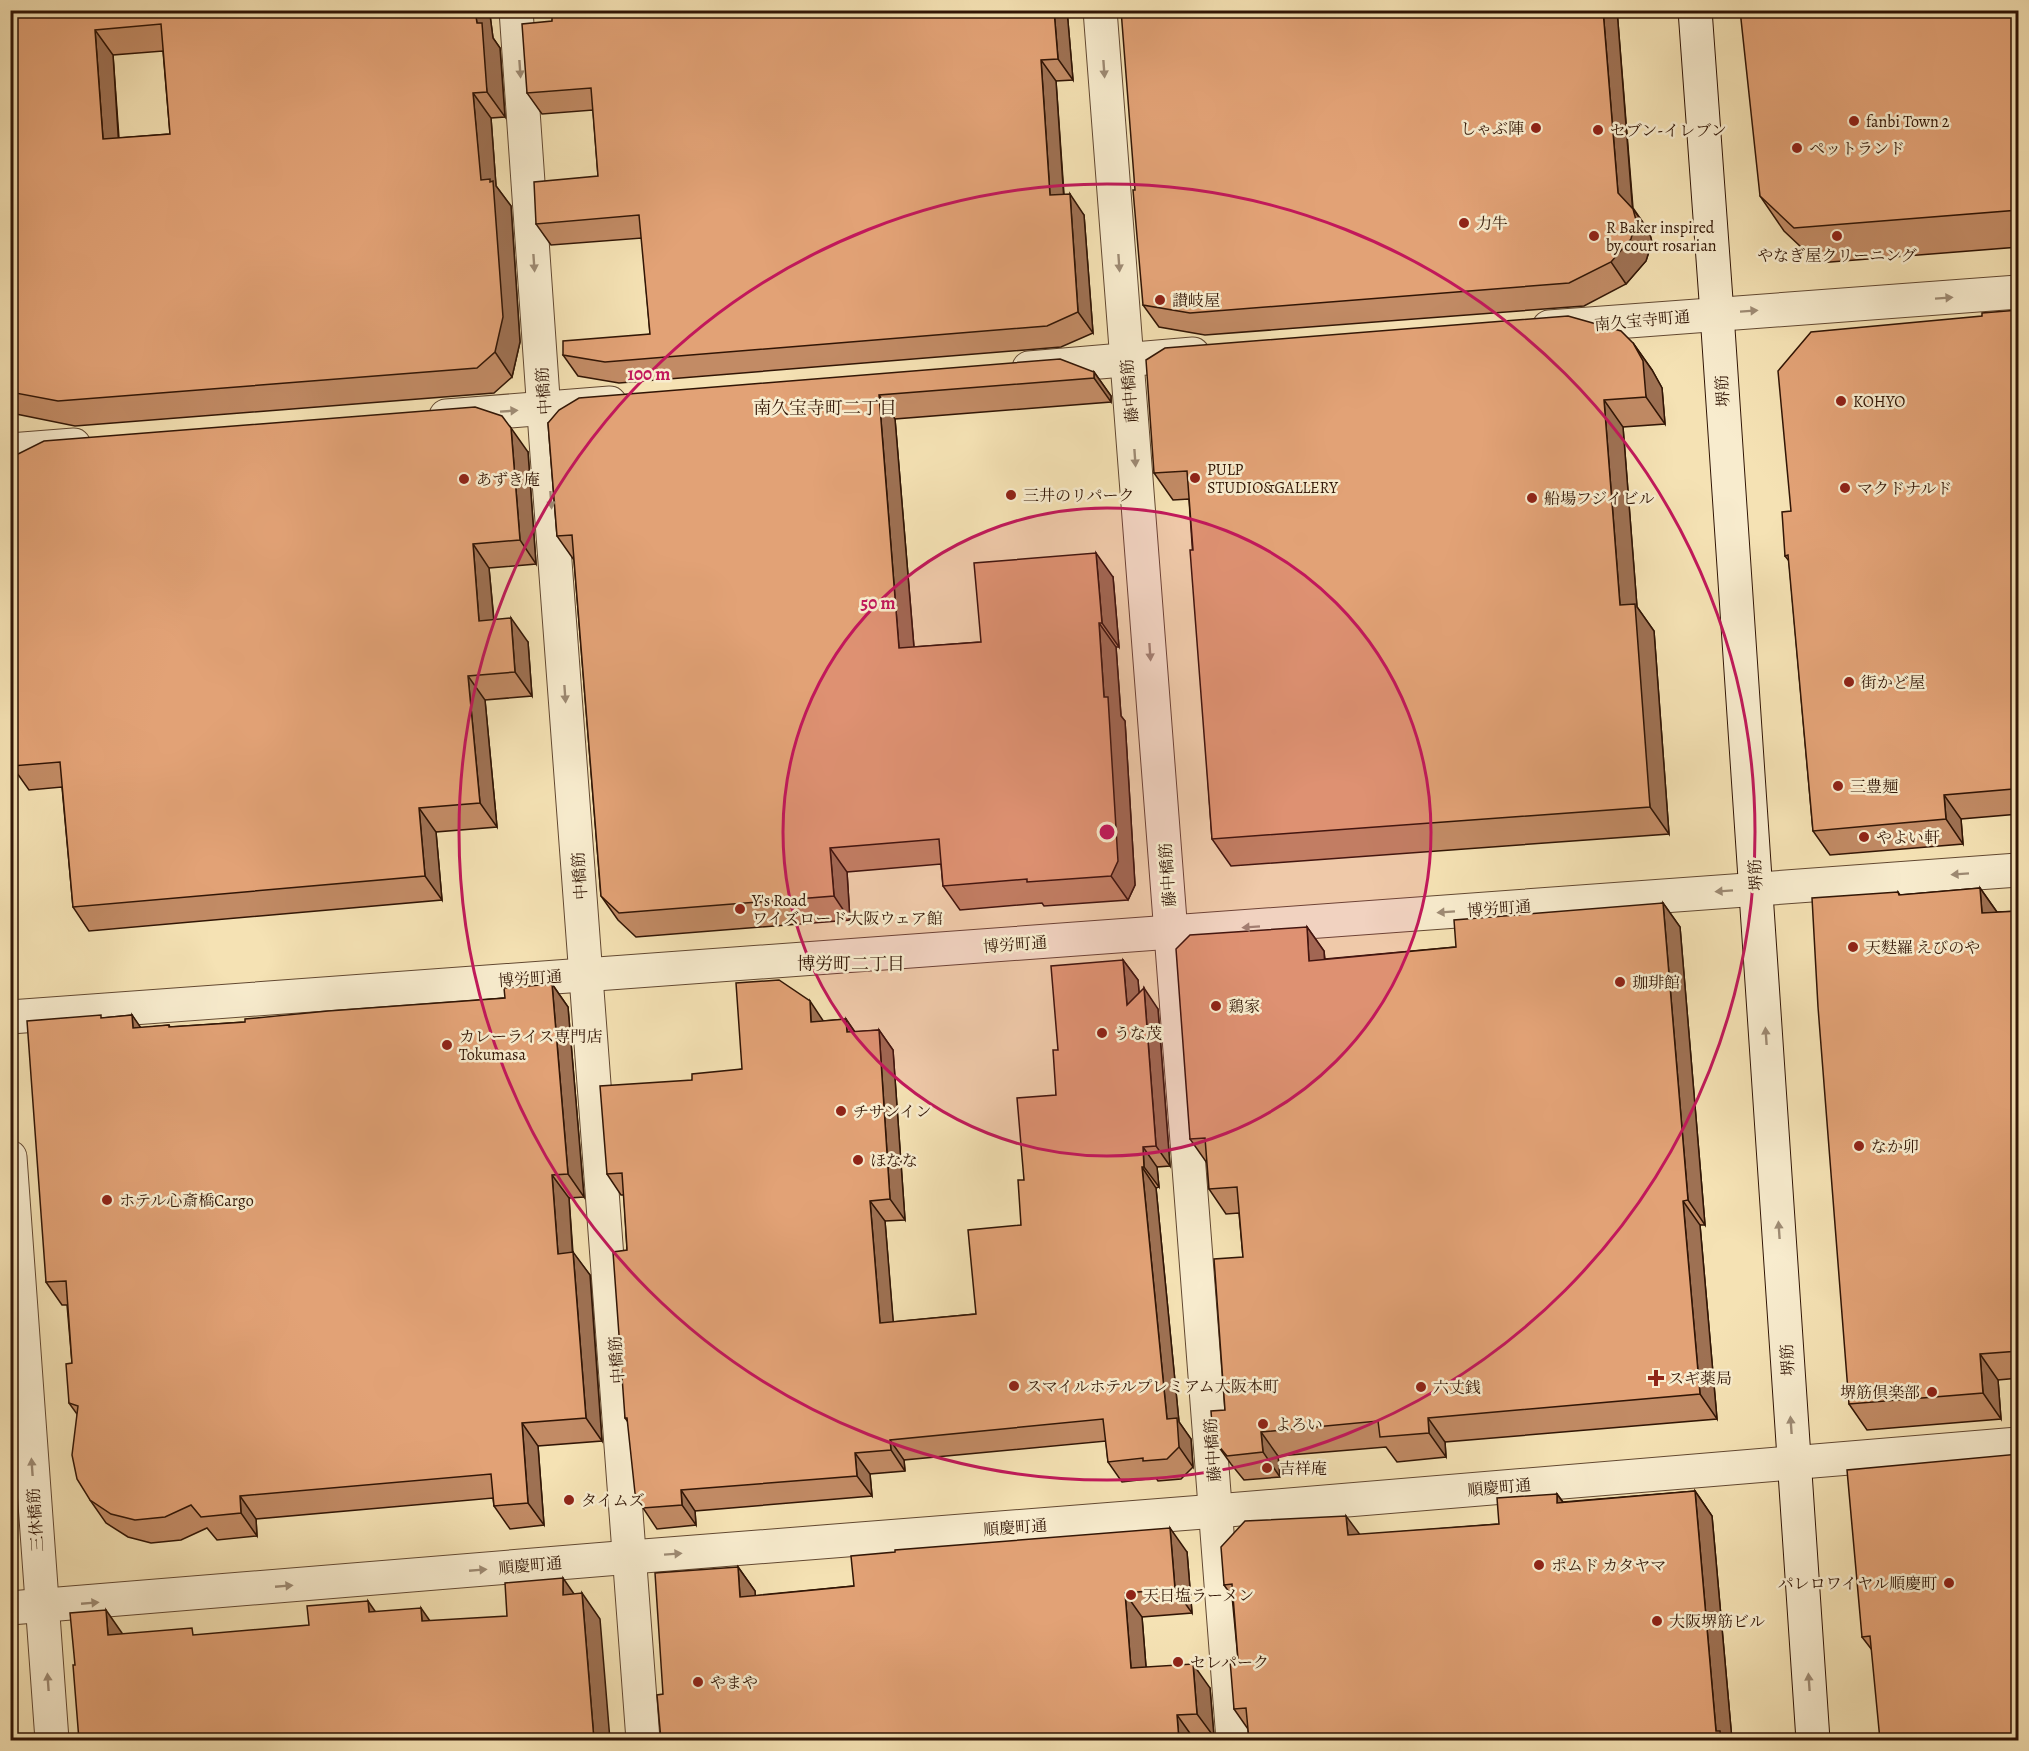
<svg xmlns="http://www.w3.org/2000/svg" width="2029" height="1751" font-family="Alegreya,'Noto Serif JP',serif">
  <style>
    .lines { fill: none; stroke-linecap: round; stroke-linejoin: round }
    .street-casing { stroke: #624831; stroke-width: 35 }
    .secondary-casing { stroke: #311505; stroke-width: 35 }
    .street { stroke: #f8ecce; stroke-width: 33 }
    .secondary { stroke: #f8ecce; stroke-width: 33 }
    .wall { fill: #c28b65; stroke: #311505; stroke-width: 1.5; fill-rule: evenodd }
    .shaded-wall { fill: #9e7153; stroke: #311505; stroke-width: 1.5 }
    .building { fill: #e2a276; stroke: #311505; stroke-width: 1.5; fill-rule: evenodd }
    .oneway { fill: #9e8b74 }
    .ring { fill: none; stroke: #c2185b; stroke-width: 3 }
    .poi-dot { fill: #8f2418; stroke: #f8ecce; stroke-width: 2 }
    .labels { text-anchor: middle; stroke-width: 5; stroke-linejoin: round; paint-order: stroke }
    .poi-label { font-size: 16px; fill: #311505; stroke: #f8ecce; text-anchor: start }
    .street-label { font-size: 16px; fill: #311505; stroke: #f8ecce }
    .neighbourhood-label { font-size: 18px; fill: #311505; stroke: #f8ecce }
    .centre { fill: #c2185b; stroke: #f8ecce; stroke-width: 3 }
    .ring-label { font-size: 18px; text-anchor: middle; font-weight: bold; fill: #c2185b; stroke: #f8ecce; stroke-width: 5; stroke-linejoin: round; paint-order: stroke }
  </style>
  <rect width="100%" height="100%" fill="#f5e2b4"/>
  <filter id="stains"><feTurbulence type="fractalNoise" baseFrequency=".00333" numOctaves="4"/><feColorMatrix values="0 0 0 0 .2 0 0 0 0 .09 0 0 0 0 .02 0 0 0 .5 -.17"/></filter>
  <radialGradient id="worn" r=".72"><stop offset=".6" stop-color="#630" stop-opacity="0"/><stop offset="1" stop-color="#630" stop-opacity=".3"/></radialGradient>
  <g class="lines">
    <g class="street-casing">
      <g id="street">
        <path d="M516 10 546 441 643 1740"/>
        <path d="M1100 10 1233 1740"/>
        <path d="M1549 327 2018 292"/>
        <path d="M1029 368 1193 354"/>
        <path d="M446 416 610 403"/>
        <path d="M10 450 74 445"/>
        <path d="M10 1017 2018 870"/>
        <path d="M10 1157 52 1740"/>
        <path d="M10 1608 631 1557 1216 1511 2018 1444"/>
      </g>
    </g>
    <g class="secondary-casing">
      <path id="secondary" d="M1695 10 1717 314 1813 1740"/>
    </g>
    <use href="#street" class="street"/>
    <use href="#secondary" class="secondary"/>
  </g>
  <g class="wall">
    <path d="M10 10 490 15 493 38 500 48 505 117 491 118 496 186 511 206 520 342 512 377 494 393 75 426 16 414 10 411ZM163 51 170 134 119 138 113 55Z"/>
    <path d="M1067 10 1073 80 1056 81 1064 194 1084 215 1093 333 1061 347 619 383 578 376 563 355 650 334 642 238 551 245 536 224 598 176 593 110 542 114 527 93 552 21Z"/>
    <path d="M1617 10 1633 208 1649 231 1652 242 1646 261 1626 284 1584 306 1205 335 1159 327 1143 305Z"/>
    <path d="M2019 10V247L1818 263 1784 231 1760 196Z"/>
    <path d="M2019 310V814L1961 819 1963 844 1830 855 1813 831 1789 561 1785 556 1791 511 1982 316Z"/>
    <path d="M1633 343 1652 370 1662 388 1665 424 1623 427 1637 607 1654 631 1669 834 1231 866 1212 839 1189 499 1173 500 1154 473Z"/>
    <path d="M1094 372 1111 396V402L895 419 914 647 981 642 1113 577 1119 647H1116L1121 716 1125 721 1135 885 1128 900 1044 906 1042 903 960 910 943 886 941 864 847 872 850 920 636 937 618 920 601 896 574 560 557 536 548 423Z"/>
    <path d="M528 452 536 564 489 568 494 620 528 642 532 696 485 700 497 827 436 832 442 900 89 931 73 907 62 787 29 790 12 766Z"/>
    <path d="M1980 888 1997 912 2019 911V1378L1998 1380 2001 1419 1867 1430 1849 1404 1898 892 1900 895Z"/>
    <path d="M1663 903 1680 927 1705 1225H1700L1717 1419 1445 1442 1446 1457 1397 1462 1386 1447 1278 1456 1280 1477 1244 1480 1231 1464 1213 1439 1225 1410 1243 1257 1239 1213 1226 1214 1209 1189 1207 1163 1190 1139 1307 927 1324 951 1325 959 1456 947Z"/>
    <path d="M1123 960 1138 980 1139 993 1158 1009 1170 1166 1157 1167 1159 1187 1156 1188 1179 1422 1191 1439 1193 1467 1181 1479 1158 1481 1156 1478 1122 1482 1108 1462 1106 1441 904 1460 905 1471 870 1474 872 1496 695 1511 696 1525 657 1529 643 1508 628 1422 625 1418 627 1250 624 1195H621L607 1174 692 1080 742 1069 823 1021 846 1019 855 1032 879 1030 893 1050 905 1220 885 1221 893 1322 976 1314 1021 1225 1024 1180 1056 1095 1058 1050Z"/>
    <path d="M552 984 568 1007 584 1197 569 1198 573 1253 590 1275 602 1441 538 1446 544 1525 510 1529 494 1506 493 1498 256 1519 257 1536 217 1540 207 1528 181 1540 151 1543 128 1537 106 1523 90 1500 77 1414 69 1403 72 1363 67 1305H62L46 1282 103 1018 132 1015 140 1028 169 1025 170 1027 245 1022 505 998Z"/>
    <path d="M2019 1454 1872 1650 1862 1637Z"/>
    <path d="M1695 1491 1712 1516 1732 1740H1249L1248 1729 1234 1709 1238 1659 1232 1596 1224 1585 1360 1535 1499 1524 1557 1494 1563 1502Z"/>
    <path d="M1187 1552 1192 1613 1142 1617 1146 1667 1210 1688 1214 1737 1194 1739V1740H661L663 1694 738 1567 755 1591V1596Z"/>
  </g>
  <g class="shaded-wall">
    <path d="M475 10H487L490 15 493 38 500 48 505 117 487 92Z"/>
    <path d="M1054 10H1067L1073 80 1058 59Z"/>
    <path d="M1603 10H1617L1633 215 1618 193Z"/>
    <path d="M95 30 113 55 120 164 103 139Z"/>
    <path d="M1041 60 1056 81 1065 216 1050 195Z"/>
    <path d="M473 93 491 118 496 186 511 206 520 342 512 377 495 352Z"/>
    <path d="M1070 194 1084 215 1093 333 1078 312Z"/>
    <path d="M1633 209 1649 231 1652 242 1646 261 1626 284 1611 262Z"/>
    <path d="M1633 343 1652 370 1662 388 1665 424 1646 397Z"/>
    <path d="M1094 372 1111 396V402L1094 378Z"/>
    <path d="M879 395 895 419 916 672 899 648Z"/>
    <path d="M1604 400 1623 427 1637 607 1654 631 1669 834 1650 807 1620 605Z"/>
    <path d="M511 428 528 452 536 564 520 540Z"/>
    <path d="M473 544 489 568 496 645 479 621Z"/>
    <path d="M1096 553 1113 577 1119 647 1102 623Z"/>
    <path d="M511 618 528 642 532 696 515 672Z"/>
    <path d="M1099 623 1116 647 1121 716 1125 721 1135 885 1128 900 1111 876 1104 697Z"/>
    <path d="M468 676 485 700 497 827 480 803Z"/>
    <path d="M2013 779 2019 788V796L2013 789Z"/>
    <path d="M1944 795 1961 819 1963 844 1946 819Z"/>
    <path d="M419 808 436 832 442 900 425 876Z"/>
    <path d="M830 848 847 872 850 920 834 896Z"/>
    <path d="M1980 888 1999 915 1982 913Z"/>
    <path d="M1663 903 1680 927 1705 1225 1688 1200Z"/>
    <path d="M1307 927 1324 951 1326 986 1309 961Z"/>
    <path d="M1123 960 1138 980 1142 1025 1127 1005Z"/>
    <path d="M552 984 568 1007 584 1197 568 1174Z"/>
    <path d="M1144 988 1158 1009 1170 1166 1156 1146Z"/>
    <path d="M810 1001 824 1022H811Z"/>
    <path d="M132 1015 148 1038 133 1028Z"/>
    <path d="M846 1019 860 1040 847 1032Z"/>
    <path d="M879 1030 893 1050 905 1220 890 1199Z"/>
    <path d="M1143 1147 1157 1167 1159 1187 1144 1167Z"/>
    <path d="M1142 1167 1156 1188 1179 1422 1191 1439 1193 1467 1179 1447 1167 1419Z"/>
    <path d="M552 1175 569 1198 574 1277 558 1254Z"/>
    <path d="M870 1201 885 1221 895 1343 880 1323Z"/>
    <path d="M1683 1201 1700 1225 1717 1419 1700 1394Z"/>
    <path d="M573 1252 590 1275 602 1441 586 1418Z"/>
    <path d="M1980 1354 1998 1380 2001 1419 1983 1393Z"/>
    <path d="M1428 1418 1445 1442 1446 1457 1429 1433Z"/>
    <path d="M522 1423 538 1446 544 1525 528 1503Z"/>
    <path d="M1261 1432 1278 1456 1280 1477 1263 1452Z"/>
    <path d="M890 1440 904 1460 905 1471 891 1450Z"/>
    <path d="M855 1453 870 1474 872 1496 857 1476Z"/>
    <path d="M681 1490 695 1511 696 1525 682 1505Z"/>
    <path d="M1695 1491 1712 1516 1732 1740H1721L1716 1731Z"/>
    <path d="M1557 1494 1574 1518 1557 1503Z"/>
    <path d="M240 1496 256 1519 257 1536 241 1513Z"/>
    <path d="M1346 1516 1364 1540 1348 1535Z"/>
    <path d="M1170 1528 1187 1552 1192 1613 1175 1589Z"/>
    <path d="M738 1567 755 1591 757 1621 740 1597Z"/>
    <path d="M563 1578 581 1604 563 1595Z"/>
    <path d="M582 1593 600 1619 610 1740H594Z"/>
    <path d="M1125 1593 1142 1617 1148 1692 1131 1668Z"/>
    <path d="M368 1601 386 1627 369 1612Z"/>
    <path d="M421 1608 439 1634 422 1621Z"/>
    <path d="M106 1610 124 1636 108 1635Z"/>
    <path d="M1193 1664 1210 1688 1214 1737 1197 1714Z"/>
    <path d="M1177 1715 1194 1739V1740H1179Z"/>
  </g>
  <g class="building">
    <path d="M10 10H475L477 23H482L487 92 473 93 481 180 490 179V182L493 181 503 317 495 352 477 368 58 401 10 392ZM161 24 170 134 103 139 95 30Z"/>
    <path d="M552 10H1054L1058 59 1041 60 1050 195 1070 194 1078 312 1047 326 605 362 563 355V341L650 334 639 215 536 224 534 182 598 176 591 88 527 93 522 24 552 21Z"/>
    <path d="M1121 10H1603L1618 193 1633 209 1636 220 1631 239 1611 262 1569 283 1190 313 1143 305 1133 190H1135Z"/>
    <path d="M1740 10H2019V210L1794 228 1760 196Z"/>
    <path d="M2019 310V779H2013V789L1944 795 1946 819 1813 831 1788 555 1785 556 1782 512 1791 511 1778 371 1811 332 1982 316V313Z"/>
    <path d="M1568 316 1621 331 1633 343 1643 361 1646 397 1604 400 1620 605 1635 604 1650 807 1212 839 1190 550H1193L1187 471 1154 473 1146 360 1165 348Z"/>
    <path d="M1060 359 1094 372V378L879 395 899 648 981 642 974 563 1096 553 1102 623H1099L1104 697H1108L1118 861 1111 876 1027 882V879L943 886 939 839 830 848 834 896 619 913 601 896 572 535 557 536 548 423 559 410 579 398Z"/>
    <path d="M475 407 502 416 511 428 520 540 473 544 479 621 511 618 515 672 468 676 480 803 419 808 425 876 73 907 60 762 12 766 10 747V550H13L10 543V458L44 441Z"/>
    <path d="M1980 888 1982 913 2019 911V1351L1980 1354 1983 1393 1849 1404 1818 1007 1812 898 1898 892 1899 895Z"/>
    <path d="M1663 903 1688 1200 1683 1201 1700 1394 1428 1418 1429 1433 1380 1437 1378 1421 1261 1432 1263 1452 1227 1456 1213 1439 1211 1411 1225 1410 1214 1259 1243 1257 1237 1187 1209 1189 1205 1138 1190 1139 1176 949 1190 935 1307 927 1309 961 1456 947 1454 920Z"/>
    <path d="M1123 960 1127 1005 1144 988 1156 1146 1143 1147 1144 1167H1142L1167 1419 1177 1418 1179 1447 1167 1459 1143 1461V1458L1108 1462 1103 1419 890 1440 891 1450 855 1453 857 1476 681 1490 682 1505 643 1508 635 1493 627 1418H625L613 1252 627 1250V1248L622 1173 607 1174 600 1086 692 1080V1074L742 1069 736 983 779 980 810 1001 811 1022 846 1019 847 1032 879 1030 890 1199 870 1201 880 1323 976 1314 968 1230 1021 1225 1018 1180H1024L1017 1098 1056 1095 1053 1050H1058L1051 966Z"/>
    <path d="M552 984 568 1174 552 1175 558 1254 573 1252 586 1418 522 1423 528 1503 494 1506 491 1474 240 1496 241 1513 201 1517 191 1505 165 1517 135 1520 111 1514 90 1500 77 1479 72 1455 78 1406 69 1403 66 1364 72 1363 66 1281 46 1282 27 1021 101 1015V1018L132 1015 133 1028 169 1025V1027L245 1022V1019L328 1011 505 998 504 988Z"/>
    <path d="M2019 1454V1740H1880L1870 1636 1862 1637 1847 1470Z"/>
    <path d="M1695 1491 1716 1731H1720L1721 1740H1249L1246 1708 1234 1709 1230 1660 1238 1659 1232 1584 1224 1585 1221 1547 1245 1521 1346 1516 1348 1535 1499 1524 1497 1498 1557 1494V1503Z"/>
    <path d="M1170 1528 1175 1589 1125 1593 1131 1668 1193 1664 1197 1714 1177 1715 1179 1740H661L657 1695 663 1694 655 1573 738 1567 740 1597 854 1586 851 1556 895 1552V1550Z"/>
    <path d="M563 1578V1595L582 1593 594 1740H79L73 1665H75L70 1613 106 1610 108 1635 192 1628 193 1635 309 1625 307 1606 368 1601 369 1612 421 1608 422 1621 507 1616 505 1583Z"/>
  </g>
  <defs><path id="oneway-solid" d="M-6-.8H1V-3.2L6.5 0L1 3.2V.8H-6Z" transform="scale(1.5)"/></defs>
  <g class="oneway">
    <use href="#oneway-solid" transform="translate(520 69) rotate(86)"/>
    <use href="#oneway-solid" transform="translate(1104 69) rotate(86)"/>
    <use href="#oneway-solid" transform="translate(534 263) rotate(86)"/>
    <use href="#oneway-solid" transform="translate(1119 263) rotate(86)"/>
    <use href="#oneway-solid" transform="translate(1944 298) rotate(-4)"/>
    <use href="#oneway-solid" transform="translate(1749 311) rotate(-4)"/>
    <use href="#oneway-solid" transform="translate(509 411) rotate(-4)"/>
    <use href="#oneway-solid" transform="translate(1135 458) rotate(86)"/>
    <use href="#oneway-solid" transform="translate(551 500) rotate(86)"/>
    <use href="#oneway-solid" transform="translate(1150 652) rotate(86)"/>
    <use href="#oneway-solid" transform="translate(565 694) rotate(86)"/>
    <use href="#oneway-solid" transform="translate(1960 874) rotate(176)"/>
    <use href="#oneway-solid" transform="translate(1724 891) rotate(176)"/>
    <use href="#oneway-solid" transform="translate(1446 912) rotate(176)"/>
    <use href="#oneway-solid" transform="translate(1251 927) rotate(176)"/>
    <use href="#oneway-solid" transform="translate(1766 1036) rotate(-94)"/>
    <use href="#oneway-solid" transform="translate(1779 1230) rotate(-94)"/>
    <use href="#oneway-solid" transform="translate(1791 1425) rotate(-94)"/>
    <use href="#oneway-solid" transform="translate(32 1467) rotate(-94)"/>
    <use href="#oneway-solid" transform="translate(673 1554) rotate(-4)"/>
    <use href="#oneway-solid" transform="translate(478 1570) rotate(-5)"/>
    <use href="#oneway-solid" transform="translate(284 1586) rotate(-5)"/>
    <use href="#oneway-solid" transform="translate(90 1603) rotate(-5)"/>
    <use href="#oneway-solid" transform="translate(48 1682) rotate(-94)"/>
    <use href="#oneway-solid" transform="translate(1809 1682) rotate(-94)"/>
  </g>
  <circle cx="1107" cy="832" r="324" fill="#c2185b" fill-opacity=".12"/>
  <g class="ring">
    <circle cx="1107" cy="832" r="324"/>
    <circle cx="1107" cy="832" r="648"/>
  </g>
  <g class="poi-dot">
    <circle cx="1854" cy="121" r="6"/>
    <circle cx="1536" cy="128" r="6"/>
    <circle cx="1598" cy="130" r="6"/>
    <circle cx="1797" cy="148" r="6"/>
    <circle cx="1464" cy="223" r="6"/>
    <circle cx="1594" cy="236" r="6"/>
    <circle cx="1837" cy="236" r="6"/>
    <circle cx="1160" cy="300" r="6"/>
    <circle cx="1841" cy="401" r="6"/>
    <circle cx="1195" cy="478" r="6"/>
    <circle cx="464" cy="479" r="6"/>
    <circle cx="1845" cy="488" r="6"/>
    <circle cx="1011" cy="495" r="6"/>
    <circle cx="1532" cy="498" r="6"/>
    <circle cx="1849" cy="682" r="6"/>
    <circle cx="1838" cy="786" r="6"/>
    <circle cx="1864" cy="837" r="6"/>
    <circle cx="740" cy="909" r="6"/>
    <circle cx="1853" cy="947" r="6"/>
    <circle cx="1620" cy="982" r="6"/>
    <circle cx="1216" cy="1006" r="6"/>
    <circle cx="1102" cy="1033" r="6"/>
    <circle cx="447" cy="1045" r="6"/>
    <circle cx="841" cy="1111" r="6"/>
    <circle cx="1859" cy="1146" r="6"/>
    <circle cx="858" cy="1160" r="6"/>
    <circle cx="107" cy="1200" r="6"/>
    <path d="M1653 1369h6v6h6v6h-6v6h-6v-6h-6v-6h6z"/>
    <circle cx="1014" cy="1386" r="6"/>
    <circle cx="1421" cy="1387" r="6"/>
    <circle cx="1932" cy="1392" r="6"/>
    <circle cx="1263" cy="1424" r="6"/>
    <circle cx="1267" cy="1468" r="6"/>
    <circle cx="569" cy="1500" r="6"/>
    <circle cx="1539" cy="1565" r="6"/>
    <circle cx="1949" cy="1583" r="6"/>
    <circle cx="1131" cy="1595" r="6"/>
    <circle cx="1657" cy="1621" r="6"/>
    <circle cx="1178" cy="1662" r="6"/>
    <circle cx="698" cy="1682" r="6"/>
  </g>
  <g class="labels">
    <g class="poi-label">
      <text x="1866" y="127">fanbi Town 2</text>
      <text x="1524" y="134" text-anchor="end">しゃぶ陣</text>
      <text x="1610" y="136">セブン-イレブン</text>
      <text x="1809" y="154">ペットランド</text>
      <text x="1476" y="229">力牛</text>
      <text x="1606" y="233">R Baker inspired<tspan x="1606" dy="18">by court rosarian</tspan></text>
      <text x="1837" y="261" text-anchor="middle">やなぎ屋クリーニング</text>
      <text x="1172" y="306">讃岐屋</text>
      <text x="1853" y="407">KOHYO</text>
      <text x="1207" y="475">PULP<tspan x="1207" dy="18">STUDIO&amp;GALLERY</tspan></text>
      <text x="476" y="485">あずき庵</text>
      <text x="1857" y="494">マクドナルド</text>
      <text x="1023" y="501">三井のリパーク</text>
      <text x="1544" y="504">船場フジイビル</text>
      <text x="1861" y="688">街かど屋</text>
      <text x="1850" y="792">三豊麺</text>
      <text x="1876" y="843">やよい軒</text>
      <text x="752" y="906">Y's Road<tspan x="752" dy="18">ワイズロード大阪ウェア館</tspan></text>
      <text x="1865" y="953">天麩羅 えびのや</text>
      <text x="1632" y="988">珈琲館</text>
      <text x="1228" y="1012">鶏家</text>
      <text x="1114" y="1039">うな茂</text>
      <text x="459" y="1042">カレーライス専門店<tspan x="459" dy="18">Tokumasa</tspan></text>
      <text x="853" y="1117">チサンイン</text>
      <text x="1871" y="1152">なか卯</text>
      <text x="870" y="1166">ほなな</text>
      <text x="119" y="1206">ホテル心斎橋Cargo</text>
      <text x="1668" y="1384">スギ薬局</text>
      <text x="1026" y="1392">スマイルホテルプレミアム大阪本町</text>
      <text x="1433" y="1393">六丈銭</text>
      <text x="1920" y="1398" text-anchor="end">堺筋倶楽部</text>
      <text x="1275" y="1430">よろい</text>
      <text x="1279" y="1474">吉祥庵</text>
      <text x="581" y="1506">タイムズ</text>
      <text x="1551" y="1571">ポムド カタヤマ</text>
      <text x="1937" y="1589" text-anchor="end">パレロワイヤル順慶町</text>
      <text x="1143" y="1601">天日塩ラーメン</text>
      <text x="1669" y="1627">大阪堺筋ビル</text>
      <text x="1190" y="1668">セレパーク</text>
      <text x="710" y="1688">やまや</text>
    </g>
    <g class="street-label">
      <text transform="translate(1642 320) rotate(-5)" y="6">南久宝寺町通</text>
      <text transform="translate(543 391) rotate(-94)" y="6">中橋筋</text>
      <text transform="translate(1129 391) rotate(-95)" y="6">藤中橋筋</text>
      <text transform="translate(1722 391) rotate(-94)" y="6">堺筋</text>
      <text transform="translate(1167 875) rotate(-94)" y="6">藤中橋筋</text>
      <text transform="translate(1755 875) rotate(-94)" y="6">堺筋</text>
      <text transform="translate(579 876) rotate(-94)" y="6">中橋筋</text>
      <text transform="translate(1499 908) rotate(-4)" y="6">博労町通</text>
      <text transform="translate(1015 944) rotate(-4)" y="6">博労町通</text>
      <text transform="translate(530 978) rotate(-4)" y="6">博労町通</text>
      <text transform="translate(616 1360) rotate(-94)" y="6">中橋筋</text>
      <text transform="translate(1787 1360) rotate(-94)" y="6">堺筋</text>
      <text transform="translate(1212 1450) rotate(-94)" y="6">藤中橋筋</text>
      <text transform="translate(1499 1487) rotate(-5)" y="6">順慶町通</text>
      <text transform="translate(35 1520) rotate(-94)" y="6">三休橋筋</text>
      <text transform="translate(1015 1527) rotate(-4)" y="6">順慶町通</text>
      <text transform="translate(530 1565) rotate(-5)" y="6">順慶町通</text>
    </g>
    <g class="neighbourhood-label">
      <text x="825" y="414">南久宝寺町二丁目</text>
      <text x="851" y="970">博労町二丁目</text>
    </g>
  </g>
  <circle cx="1107" cy="832" r="9" class="centre"/>
  <g class="ring-label">
    <text x="649" y="380">100 m</text>
    <text x="878" y="609">50 m</text>
  </g>
  <rect width="2029" height="1751" fill="none" stroke="#f5e2b4" stroke-width="36"/>
  <rect x="12" y="12" width="2005" height="1727" fill="none" stroke="#311505" stroke-width="3"/>
  <rect x="18" y="18" width="1993" height="1715" fill="none" stroke="#311505" stroke-width="1.5"/>
  <rect width="100%" height="100%" filter="url(#stains)"/>
  <rect width="100%" height="100%" fill="url(#worn)"/>
</svg>
